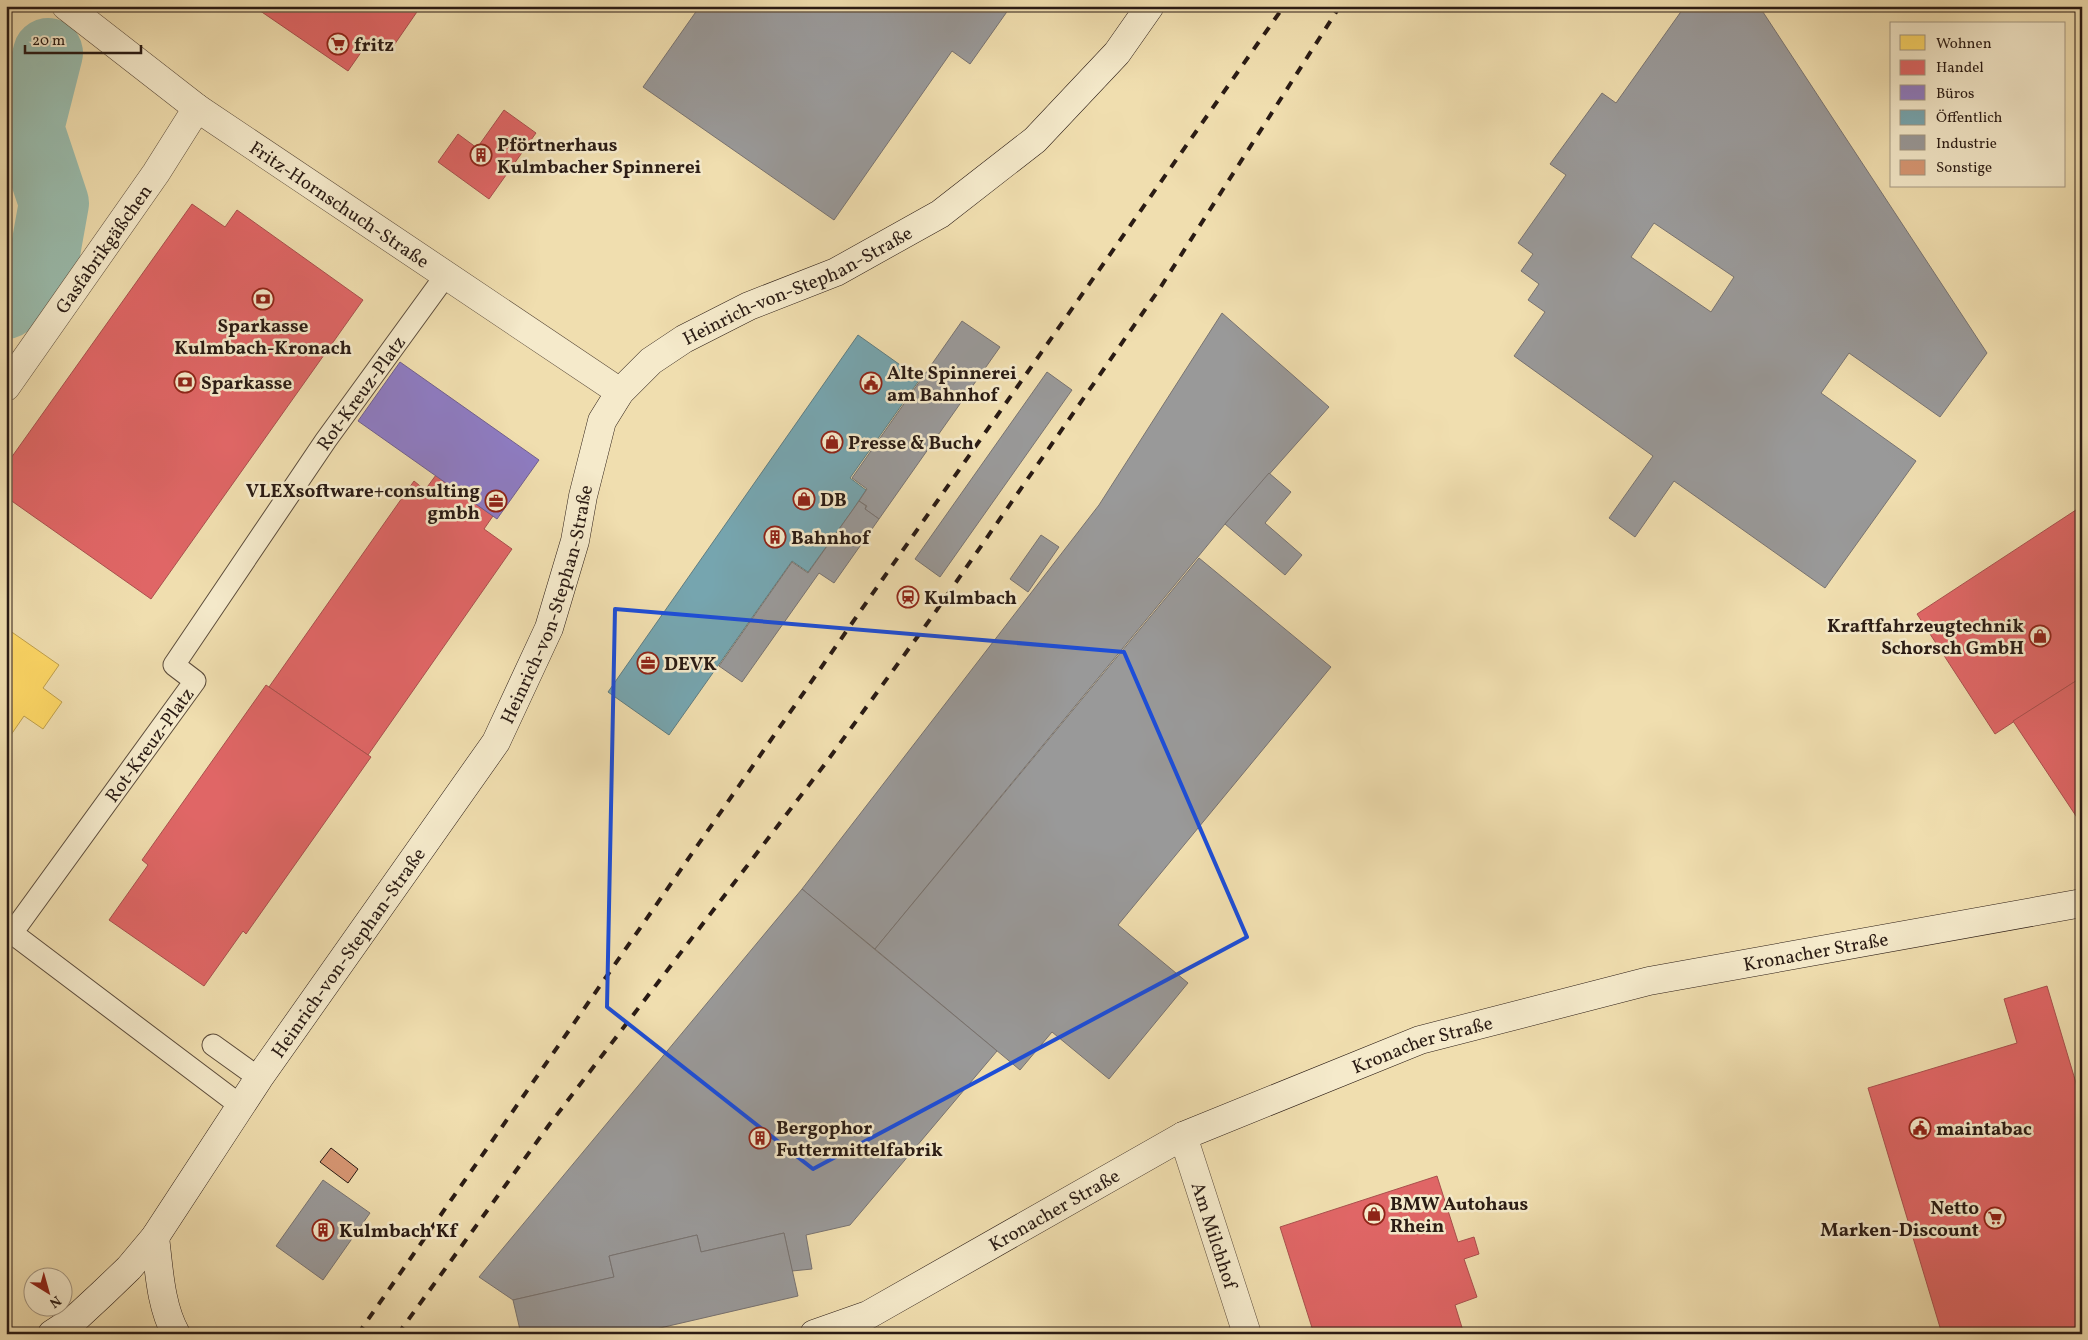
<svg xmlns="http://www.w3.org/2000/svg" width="2088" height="1340" font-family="Vollkorn,serif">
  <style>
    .homes { fill: #ffd966; stroke: #bfa04d }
    .shops { fill: #e06666; stroke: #a9504d }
    .offices { fill: #8e7cc3; stroke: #705f8e }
    .public { fill: #76a5af; stroke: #5f7c80 }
    .industry { fill: #999; stroke: #787371; fill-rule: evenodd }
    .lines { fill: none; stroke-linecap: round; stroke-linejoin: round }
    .river { stroke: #9abcad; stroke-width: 70 }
    .building { fill: #d79774; stroke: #2a1b14 }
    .lane-casing { stroke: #5c4c3b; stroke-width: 23 }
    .street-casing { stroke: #5c4c3b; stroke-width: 29 }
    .secondary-casing { stroke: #2a1b14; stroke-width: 29 }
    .lane { stroke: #f5eacb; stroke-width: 21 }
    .street { stroke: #f5eacb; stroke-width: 28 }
    .secondary { stroke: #f5eacb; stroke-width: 28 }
    .rail { stroke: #2a1b14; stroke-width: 4; stroke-dasharray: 9 9; stroke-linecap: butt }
    .marked { fill: none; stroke: #1d4ed8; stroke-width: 4; stroke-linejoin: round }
    .labels { text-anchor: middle; stroke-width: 5; stroke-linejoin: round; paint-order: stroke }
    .poi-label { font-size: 19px; font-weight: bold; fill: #2a1b14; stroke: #f5eacb; text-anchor: start }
    .street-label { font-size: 19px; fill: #2a1b14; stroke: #f5eacb }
  </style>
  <rect width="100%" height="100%" fill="#f0deaf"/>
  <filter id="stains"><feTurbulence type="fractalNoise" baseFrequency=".004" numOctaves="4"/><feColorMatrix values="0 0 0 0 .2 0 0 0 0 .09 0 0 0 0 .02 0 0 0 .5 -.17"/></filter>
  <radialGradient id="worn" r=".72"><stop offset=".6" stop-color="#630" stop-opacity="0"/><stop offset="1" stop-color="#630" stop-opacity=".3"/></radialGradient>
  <path class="homes" d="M6 628 59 665 43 688 62 702 43 729 24 716 6 742Z"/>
  <g class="shops">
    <path d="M253 6H421L390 51 371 38 348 71Z"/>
    <path d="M504 110 536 133 489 199 438 162 458 134 477 148Z"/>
    <path d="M192 204 225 227 237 210 363 300 151 599 6 497V465Z"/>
    <path d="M436 475 493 516 484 529 512 549 368 755 269 687 414 481 425 490Z"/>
    <path d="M2082 506V677L1995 734 1917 614Z"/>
    <path d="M2082 677V821L2080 822 2013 721Z"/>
    <path d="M266 685 371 757 246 934 243 931 204 986 109 920 148 865 142 860Z"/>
    <path d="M2047 986 2082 1103V1334H1942L1868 1088 2017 1043 2004 999Z"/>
    <path d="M1437 1176 1458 1242 1474 1237 1479 1254 1464 1259 1477 1297 1455 1305 1464 1334H1314L1280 1227Z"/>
  </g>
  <path class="offices" d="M400 362 539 460 497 519 358 421Z"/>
  <path class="public" d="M858 335 920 379 850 478 866 490 852 511 808 572 792 561 669 735 608 692Z"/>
  <g class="industry">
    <path d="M700 6H1011L970 64 952 51 834 220 643 87Z"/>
    <path d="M1685 6H1759L1987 353 1940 417 1849 353 1821 393 1916 461 1825 588 1674 481 1635 537 1609 518 1653 456 1514 356 1545 312 1528 300 1539 284 1521 271 1533 254 1518 243 1566 175 1550 164 1602 93 1616 103ZM1654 223 1734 277 1711 312 1631 257Z"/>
    <path d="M1222 313 1329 407 1225 524 875 949 802 889 1099 505Z"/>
    <path d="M962 321 1000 347 879 519 865 509 867 506 859 501 867 489 852 478Z"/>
    <path d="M1047 372 1072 390 940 577 915 559Z"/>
    <path d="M1269 473 1291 492 1265 523 1302 555 1285 575 1225 524Z"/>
    <path d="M859 501 866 506 865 509 879 519 834 583 819 573 742 682 719 666 792 562 808 573Z"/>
    <path d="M1041 535 1059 547 1028 592 1010 579Z"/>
    <path d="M1199 558 1331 667 1118 925 1188 983 1109 1079 1052 1032 1020 1070 875 949Z"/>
    <path d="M802 889 997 1051 850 1225 806 1235 812 1269 792 1271 784 1233 701 1252 697 1235 609 1256 614 1277 513 1300 479 1277Z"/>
    <path d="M323 1180 370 1213 323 1280 276 1246Z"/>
    <path d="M784 1233 798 1296 634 1334H521L513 1300 614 1277 609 1256 697 1235 701 1252Z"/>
  </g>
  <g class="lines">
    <path class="river" d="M6 304 44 259 54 203 29 128 48 53"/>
  </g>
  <path class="building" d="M331 1148 358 1169 348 1183 320 1162Z"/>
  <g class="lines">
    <g class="lane-casing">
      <g id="lane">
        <path d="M213 1045 259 1078"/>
        <path id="s1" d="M241 1106 12 933 195 681 174 665 326 440 446 275"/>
      </g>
    </g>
    <g class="street-casing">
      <g id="street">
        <path id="s2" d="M66 6 197 108 620 392"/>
        <path id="s3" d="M6 387 156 173 197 108"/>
        <path id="s4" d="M1183 1136 1247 1334"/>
      </g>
    </g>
    <g class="secondary-casing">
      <g id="secondary">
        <path d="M155 1237C159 1268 160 1305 176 1334"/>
        <path id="s5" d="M52 1334 75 1319 103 1293 129 1268 155 1237 259 1078 496 742 549 628 575 541 583 496 602 421 620 392 651 361 684 339 749 306 836 272 940 214 1035 140 1117 53 1150 6"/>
        <path id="s6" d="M814 1334 868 1315 1183 1136 1420 1040 1649 981 2082 903"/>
      </g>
    </g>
    <use href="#lane" class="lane"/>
    <use href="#street" class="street"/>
    <use href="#secondary" class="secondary"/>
    <g class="rail">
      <path d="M358 1334 882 580 1284 6"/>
      <path d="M398 1334 549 1125 825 764 934 614 1160 288 1340 6"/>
    </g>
  </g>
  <path class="marked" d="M615 609 1124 652 1247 937 813 1169 607 1007Z"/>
  <defs>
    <g id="supermarket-ring" transform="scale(1.125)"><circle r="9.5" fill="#f5eacb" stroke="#8f2418" stroke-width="1.5"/><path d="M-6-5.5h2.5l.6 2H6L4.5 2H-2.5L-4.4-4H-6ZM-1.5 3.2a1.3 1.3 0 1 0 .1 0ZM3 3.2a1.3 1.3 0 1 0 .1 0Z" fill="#8f2418"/></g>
    <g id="building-ring" transform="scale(1.125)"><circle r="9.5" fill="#f5eacb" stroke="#8f2418" stroke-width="1.5"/><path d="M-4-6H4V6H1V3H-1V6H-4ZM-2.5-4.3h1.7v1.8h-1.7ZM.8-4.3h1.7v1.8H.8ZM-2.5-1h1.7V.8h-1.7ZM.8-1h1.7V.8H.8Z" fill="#8f2418"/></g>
    <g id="bank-ring" transform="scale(1.125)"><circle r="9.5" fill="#f5eacb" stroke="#8f2418" stroke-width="1.5"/><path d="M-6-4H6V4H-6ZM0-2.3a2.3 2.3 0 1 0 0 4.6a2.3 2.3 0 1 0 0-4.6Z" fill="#8f2418"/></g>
    <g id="civic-ring" transform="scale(1.125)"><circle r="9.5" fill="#f5eacb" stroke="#8f2418" stroke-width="1.5"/><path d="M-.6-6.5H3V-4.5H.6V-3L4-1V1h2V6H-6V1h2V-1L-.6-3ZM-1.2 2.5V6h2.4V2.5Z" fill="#8f2418"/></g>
    <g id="shop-ring" transform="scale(1.125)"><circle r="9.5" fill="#f5eacb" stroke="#8f2418" stroke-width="1.5"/><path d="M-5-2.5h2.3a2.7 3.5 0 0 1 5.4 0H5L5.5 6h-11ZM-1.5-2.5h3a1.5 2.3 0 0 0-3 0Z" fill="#8f2418"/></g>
    <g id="office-ring" transform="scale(1.125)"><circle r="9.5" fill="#f5eacb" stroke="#8f2418" stroke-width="1.5"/><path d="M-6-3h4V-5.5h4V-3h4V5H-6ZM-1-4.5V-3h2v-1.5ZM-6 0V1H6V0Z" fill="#8f2418"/></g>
    <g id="station-ring" transform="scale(1.125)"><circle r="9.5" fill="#f5eacb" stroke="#8f2418" stroke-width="1.5"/><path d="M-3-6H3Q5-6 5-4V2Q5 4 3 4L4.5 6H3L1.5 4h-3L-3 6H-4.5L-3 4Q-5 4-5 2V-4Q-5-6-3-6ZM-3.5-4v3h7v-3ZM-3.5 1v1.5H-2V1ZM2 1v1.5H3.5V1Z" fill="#8f2418"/></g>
  </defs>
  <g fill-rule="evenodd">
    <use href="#supermarket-ring" x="338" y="44"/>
    <use href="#building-ring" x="481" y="155"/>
    <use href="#bank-ring" x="263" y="299"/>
    <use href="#bank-ring" x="185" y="382"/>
    <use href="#civic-ring" x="871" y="383"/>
    <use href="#shop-ring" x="832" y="442"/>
    <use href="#shop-ring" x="804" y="499"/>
    <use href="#office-ring" x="496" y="501"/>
    <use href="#building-ring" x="775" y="537"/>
    <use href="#station-ring" x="908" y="597"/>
    <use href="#shop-ring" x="2040" y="636"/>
    <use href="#office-ring" x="648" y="663"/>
    <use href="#civic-ring" x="1920" y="1128"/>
    <use href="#building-ring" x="760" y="1138"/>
    <use href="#shop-ring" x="1374" y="1214"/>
    <use href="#supermarket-ring" x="1995" y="1218"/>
    <use href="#building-ring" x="323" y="1230"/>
  </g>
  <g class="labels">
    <g class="poi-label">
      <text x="354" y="51">fritz</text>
      <text x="497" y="151">Pförtnerhaus<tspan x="497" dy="22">Kulmbacher Spinnerei</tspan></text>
      <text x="263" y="332" text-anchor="middle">Sparkasse<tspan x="263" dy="22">Kulmbach-Kronach</tspan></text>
      <text x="887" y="379">Alte Spinnerei<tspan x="887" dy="22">am Bahnhof</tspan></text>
      <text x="201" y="389">Sparkasse</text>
      <text x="848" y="449">Presse &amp; Buch</text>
      <text x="480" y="497" text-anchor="end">VLEXsoftware+consulting<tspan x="480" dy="22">gmbh</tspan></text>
      <text x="820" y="506">DB</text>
      <text x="791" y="544">Bahnhof</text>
      <text x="924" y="604">Kulmbach</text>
      <text x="2024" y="632" text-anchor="end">Kraftfahrzeugtechnik<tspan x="2024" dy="22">Schorsch GmbH</tspan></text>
      <text x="664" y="670">DEVK</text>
      <text x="776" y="1134">Bergophor<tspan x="776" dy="22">Futtermittelfabrik</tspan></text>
      <text x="1936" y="1135">maintabac</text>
      <text x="1390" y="1210">BMW Autohaus<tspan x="1390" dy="22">Rhein</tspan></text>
      <text x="1979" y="1214" text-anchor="end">Netto<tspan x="1979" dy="22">Marken-Discount</tspan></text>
      <text x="339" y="1237">Kulmbach Kf</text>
    </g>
    <g class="street-label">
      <text dy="7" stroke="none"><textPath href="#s2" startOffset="338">Fritz-Hornschuch-Straße</textPath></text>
      <text dy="7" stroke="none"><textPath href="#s3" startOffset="169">Gasfabrikgäßchen</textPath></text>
      <text dy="7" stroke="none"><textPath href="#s5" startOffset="1326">Heinrich-von-Stephan-Straße</textPath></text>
      <text dy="7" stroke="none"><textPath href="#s1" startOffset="955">Rot-Kreuz-Platz</textPath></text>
      <text dy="7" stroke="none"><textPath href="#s5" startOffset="891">Heinrich-von-Stephan-Straße</textPath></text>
      <text dy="7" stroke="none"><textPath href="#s1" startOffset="520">Rot-Kreuz-Platz</textPath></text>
      <text dy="7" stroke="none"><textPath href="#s6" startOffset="1081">Kronacher Straße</textPath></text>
      <text dy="7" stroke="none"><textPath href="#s5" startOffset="486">Heinrich-von-Stephan-Straße</textPath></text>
      <text dy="7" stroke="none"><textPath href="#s6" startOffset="676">Kronacher Straße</textPath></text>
      <text dy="7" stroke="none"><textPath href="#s6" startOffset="271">Kronacher Straße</textPath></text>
      <text dy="7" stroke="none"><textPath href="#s4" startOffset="104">Am Milchhof</textPath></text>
    </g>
  </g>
  <rect width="2088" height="1340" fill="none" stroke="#f0deaf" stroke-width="25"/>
  <rect x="8" y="8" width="2073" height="1325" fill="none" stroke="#2a1b14" stroke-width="2.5"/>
  <rect x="12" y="12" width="2063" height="1315" fill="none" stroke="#2a1b14"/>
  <rect x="1890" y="22" width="175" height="165" fill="#f5eacb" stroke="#a49782"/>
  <rect x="1900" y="35" width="25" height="15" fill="#ffd966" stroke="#a49782"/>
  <text x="1936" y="48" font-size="15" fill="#2a1b14">Wohnen</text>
  <rect x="1900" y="60" width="25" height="15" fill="#e06666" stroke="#a49782"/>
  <text x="1936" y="72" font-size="15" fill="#2a1b14">Handel</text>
  <rect x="1900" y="85" width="25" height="15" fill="#8e7cc3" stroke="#a49782"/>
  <text x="1936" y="98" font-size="15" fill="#2a1b14">Büros</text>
  <rect x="1900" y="110" width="25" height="15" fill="#76a5af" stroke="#a49782"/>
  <text x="1936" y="122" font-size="15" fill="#2a1b14">Öffentlich</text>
  <rect x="1900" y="135" width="25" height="15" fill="#999999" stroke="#a49782"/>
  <text x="1936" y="148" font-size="15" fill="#2a1b14">Industrie</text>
  <rect x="1900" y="160" width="25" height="15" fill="#d79774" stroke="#a49782"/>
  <text x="1936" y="172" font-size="15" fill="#2a1b14">Sonstige</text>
  <g transform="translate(48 1292) rotate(143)"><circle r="24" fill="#f5eacb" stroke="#a49782"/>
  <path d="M0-4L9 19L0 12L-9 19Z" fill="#8f2418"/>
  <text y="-8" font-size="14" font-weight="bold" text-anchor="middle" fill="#2a1b14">N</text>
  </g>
  <path d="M25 45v8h116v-8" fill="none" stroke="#2a1b14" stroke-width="2.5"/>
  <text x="32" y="45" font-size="15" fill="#2a1b14" stroke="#f5eacb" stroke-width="4" paint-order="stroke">20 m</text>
  <rect width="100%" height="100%" filter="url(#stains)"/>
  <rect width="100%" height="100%" fill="url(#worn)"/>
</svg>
